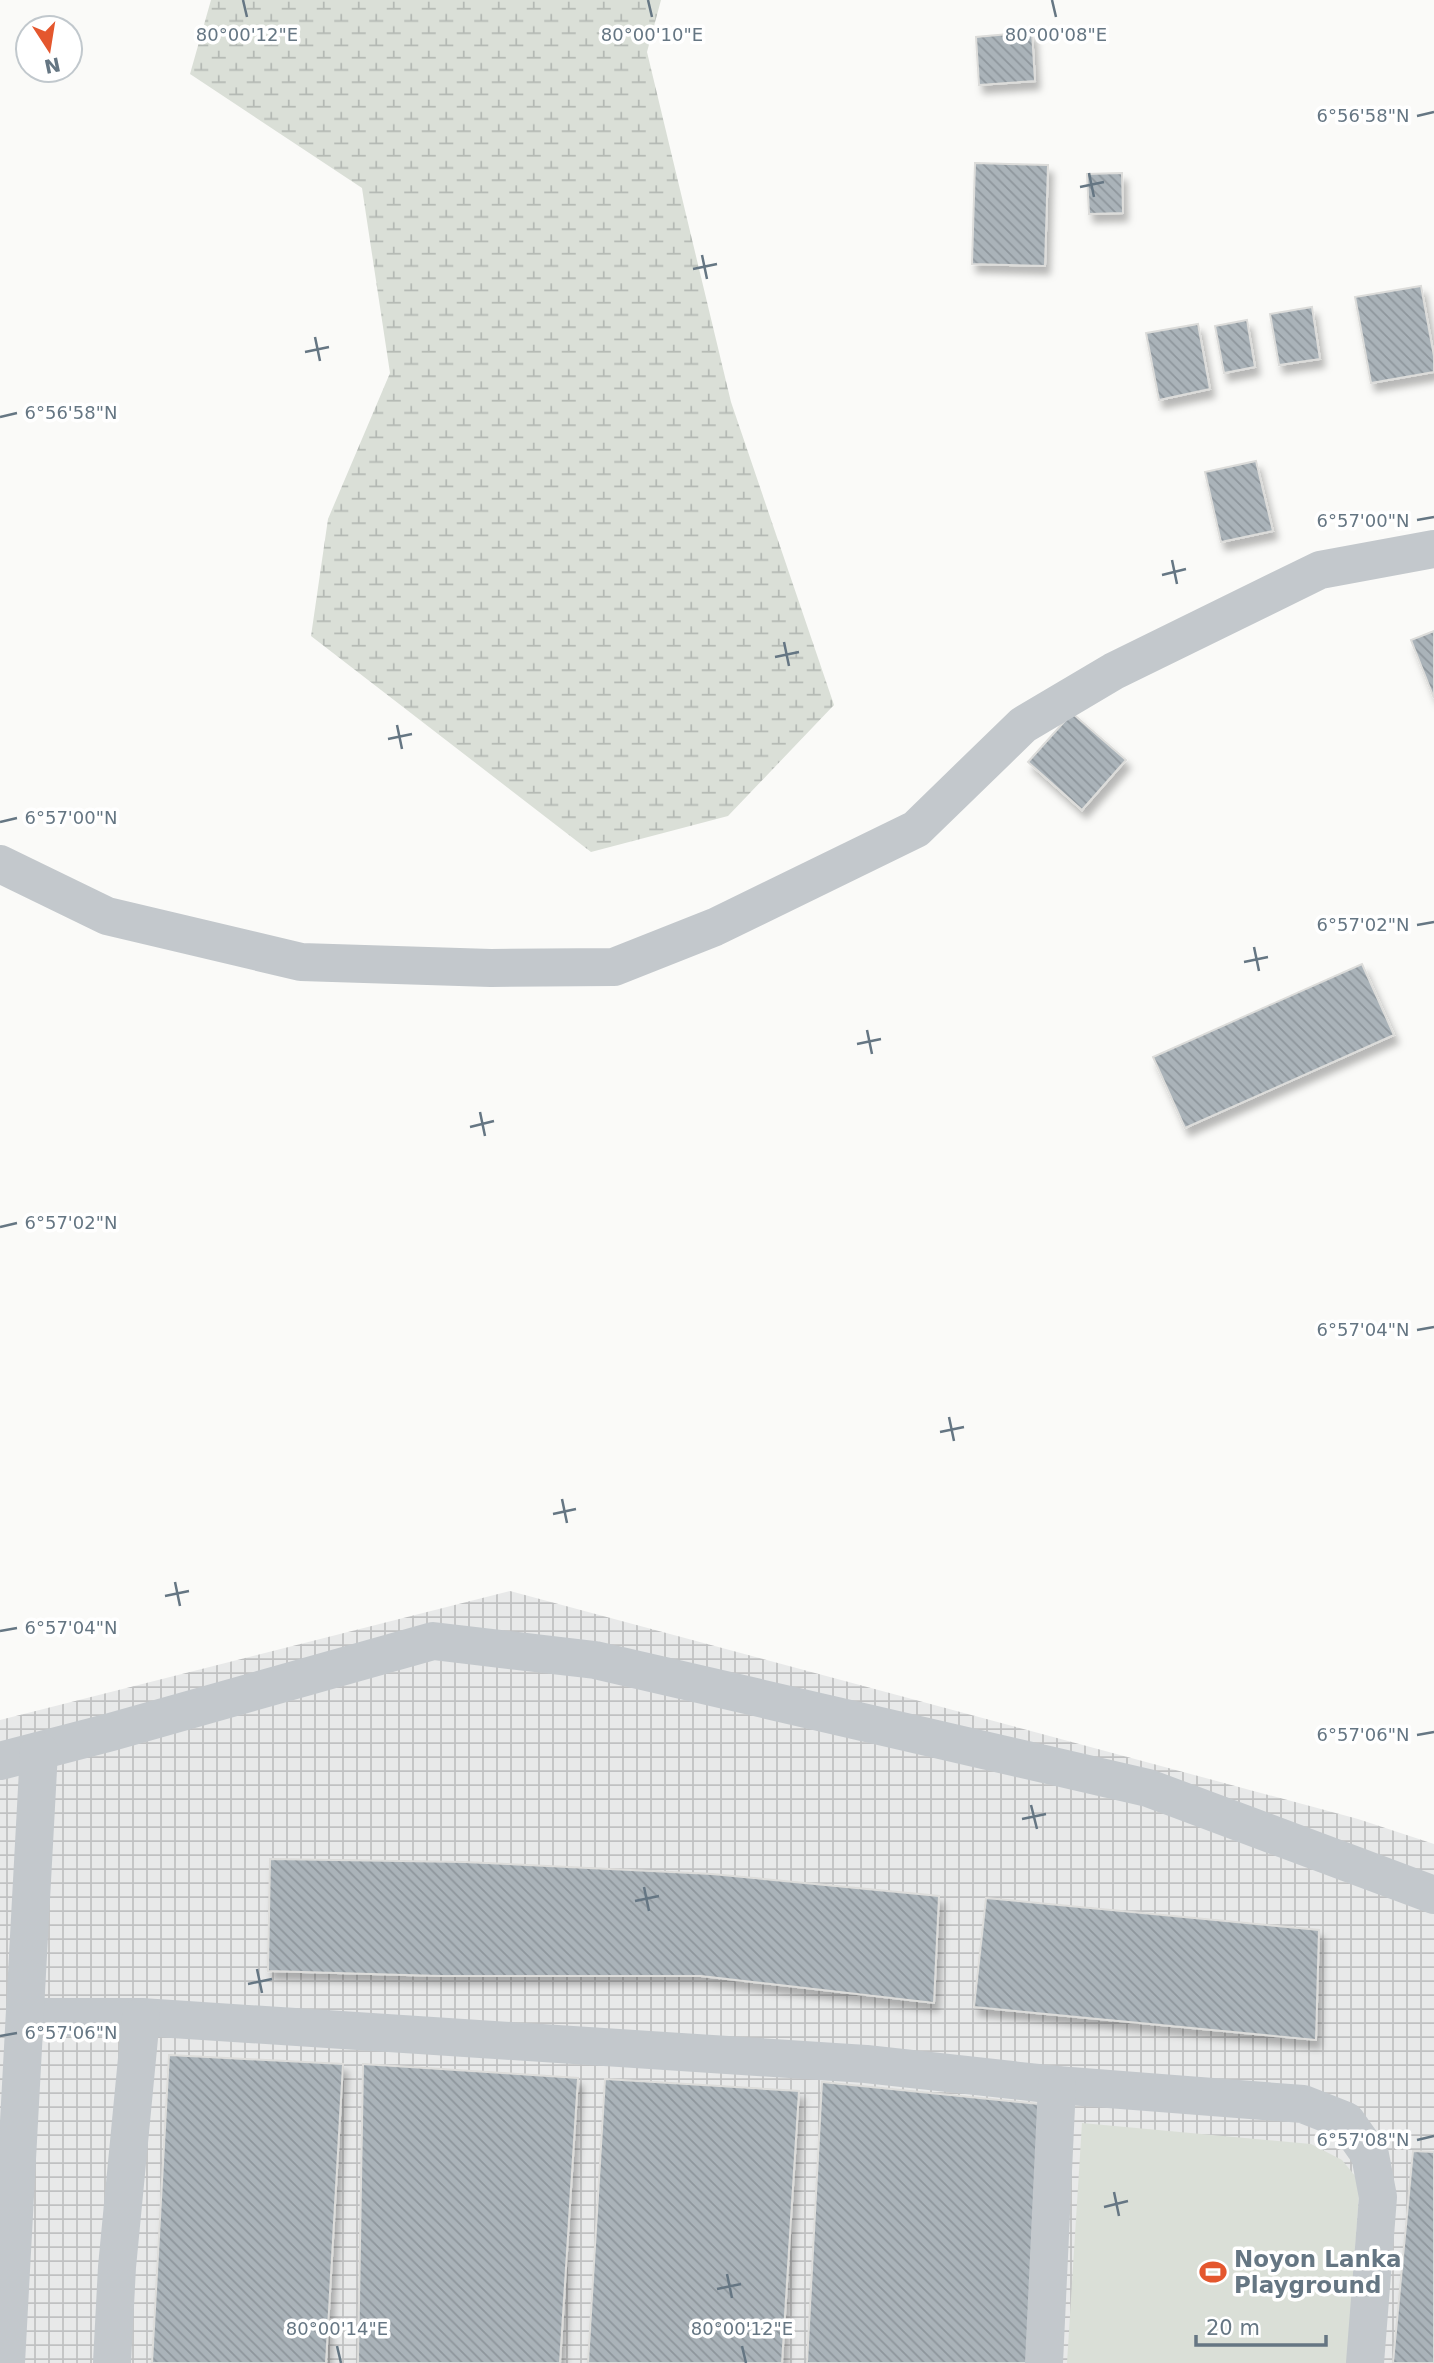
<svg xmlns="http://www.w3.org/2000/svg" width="1434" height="2363" font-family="'DejaVu Sans',sans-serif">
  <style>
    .industrial { fill: url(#industrial-grid) }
    .wetland { fill: url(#wetland-marsh) }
    .pitch { fill: #dadfd7 }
    .building { fill: url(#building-back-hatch); stroke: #dcdcda; stroke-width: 2; filter: url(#shadow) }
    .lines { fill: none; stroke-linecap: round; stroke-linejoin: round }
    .minor { stroke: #c3c8cc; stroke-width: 38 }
    .ticks { fill: none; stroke: #657683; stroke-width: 2.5 }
    .labels { text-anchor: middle; stroke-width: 7; stroke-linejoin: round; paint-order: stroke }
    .poi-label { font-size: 23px; font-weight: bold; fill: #657683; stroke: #fff; text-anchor: start }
    .ticks-label { font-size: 18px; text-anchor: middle; fill: #657683; stroke: #fff; stroke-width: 7; stroke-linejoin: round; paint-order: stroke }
  </style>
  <defs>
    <pattern id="industrial-grid" width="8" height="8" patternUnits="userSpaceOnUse" patternTransform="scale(1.75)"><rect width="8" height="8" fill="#e8e9e9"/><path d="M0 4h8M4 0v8" fill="none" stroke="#c0c1c2"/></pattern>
    <pattern id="wetland-marsh" width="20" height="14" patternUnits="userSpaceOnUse" patternTransform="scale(1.75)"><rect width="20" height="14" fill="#dadfd7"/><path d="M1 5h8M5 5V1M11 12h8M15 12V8" fill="none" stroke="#b4b9b4"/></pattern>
    <pattern id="building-back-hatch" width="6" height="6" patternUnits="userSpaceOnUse" patternTransform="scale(1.75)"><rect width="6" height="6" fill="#aab3b9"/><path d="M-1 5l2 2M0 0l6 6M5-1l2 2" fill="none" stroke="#8e969c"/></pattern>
    <filter id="shadow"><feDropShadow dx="4.5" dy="8" stdDeviation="3.5" flood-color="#0004"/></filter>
  </defs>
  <rect width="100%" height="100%" fill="#fafaf8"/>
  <path class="industrial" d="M510 1591 1358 1819 1434 1844V2363H0V1720Z"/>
  <path class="wetland" d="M211 0H661L647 52 731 402 834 705 728 816 591 852 311 636 328 519 390 373 362 188 190 74Z"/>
  <path class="pitch" d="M1082 2123 1311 2144 1342 2160 1360 2182 1347 2363H1067Z"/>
  <g class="building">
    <path d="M1032 32 1035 81 979 85 976 37Z"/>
    <path d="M975 163 1048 165 1045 266 972 264Z"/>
    <path d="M1122 173 1123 213 1089 214 1087 174Z"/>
    <path d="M1421 286 1434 356V372L1371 383 1355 297Z"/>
    <path d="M1312 307 1320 359 1279 365 1270 314Z"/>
    <path d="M1247 320 1255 367 1224 373 1215 326Z"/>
    <path d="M1198 324 1210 389 1159 400 1146 333Z"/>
    <path d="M1256 461 1273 531 1221 542 1205 472Z"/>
    <path d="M1434 631V698L1411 640Z"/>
    <path d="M1072 713 1126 760 1082 810 1028 762Z"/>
    <path d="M1362 964 1394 1035 1185 1128 1153 1057Z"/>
    <path d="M270 1859 464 1862 712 1874 939 1896 934 2003 701 1976H440L268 1971Z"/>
    <path d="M986 1898 1319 1930 1316 2040 974 2007Z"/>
    <path d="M169 2055 343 2064 326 2363H152Z"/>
    <path d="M363 2064 578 2078 560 2363H358Z"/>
    <path d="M605 2079 799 2091 782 2363H588Z"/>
    <path d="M822 2082 1039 2104 1027 2363H807Z"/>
    <path d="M1413 2151 1434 2152V2363H1393Z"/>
  </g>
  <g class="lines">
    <g class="minor">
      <path d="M0 864 107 916 301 962 491 968 614 967 715 927 916 829 1023 725 1114 671 1320 570 1434 549"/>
      <path d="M0 1761 111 1732 433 1641 595 1660 1148 1788 1434 1895"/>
      <path d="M25 2017H141L866 2064 1057 2085 1303 2104 1346 2121 1370 2155 1378 2197 1365 2363"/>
      <path d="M6 2363 39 1751"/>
      <path d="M112 2363 117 2267 141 2017"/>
      <path d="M1044 2363 1057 2085"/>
    </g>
  </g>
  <path class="ticks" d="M243 0 247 17M648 0 652 17M1052 0 1056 17M1417 116 1434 112M1089 173 1094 197M1080 187 1104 182M702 255 707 279M693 269 717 264M315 337 320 361M305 352 329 347M0 417 17 413M1417 520 1434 517M1172 560 1177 584M1162 575 1186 569M784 642 789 666M775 657 799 652M397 725 402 749M388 739 412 734M0 822 17 818M1417 925 1434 922M1254 947 1259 971M1244 962 1268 957M867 1030 872 1054M857 1044 881 1039M480 1112 485 1136M470 1127 494 1121M0 1227 17 1223M1417 1330 1434 1327M949 1417 954 1441M940 1432 964 1427M562 1499 567 1523M553 1514 576 1509M175 1582 180 1606M165 1596 189 1591M0 1631 17 1628M1417 1735 1434 1732M1031 1805 1037 1829M1022 1819 1046 1814M644 1887 649 1911M635 1901 659 1896M257 1969 262 1993M248 1984 272 1979M0 2036 17 2033M1417 2140 1434 2136M1114 2192 1119 2216M1104 2207 1128 2201M727 2274 732 2298M717 2289 741 2284M337 2346 341 2363M742 2346 746 2363"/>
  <defs>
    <g id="stadium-bare" transform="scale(2.1)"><path d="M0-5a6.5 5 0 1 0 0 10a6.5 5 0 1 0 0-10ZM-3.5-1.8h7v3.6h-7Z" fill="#e4572e" stroke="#fff" stroke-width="2.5" paint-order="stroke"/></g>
  </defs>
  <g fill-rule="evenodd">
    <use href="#stadium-bare" x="1213" y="2272"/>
  </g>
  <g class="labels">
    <g class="poi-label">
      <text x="1234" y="2267">Noyon Lanka<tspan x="1234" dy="26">Playground</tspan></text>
    </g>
  </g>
  <g class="ticks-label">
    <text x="247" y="41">80°00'12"E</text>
    <text x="652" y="41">80°00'10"E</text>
    <text x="1056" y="41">80°00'08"E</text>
    <text x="1363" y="122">6°56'58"N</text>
    <text x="71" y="419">6°56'58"N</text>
    <text x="1363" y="527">6°57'00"N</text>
    <text x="71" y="824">6°57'00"N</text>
    <text x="1363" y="931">6°57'02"N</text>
    <text x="71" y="1229">6°57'02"N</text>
    <text x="1363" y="1336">6°57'04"N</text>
    <text x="71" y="1634">6°57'04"N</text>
    <text x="1363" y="1741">6°57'06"N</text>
    <text x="71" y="2039">6°57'06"N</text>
    <text x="1363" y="2146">6°57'08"N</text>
    <text x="337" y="2335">80°00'14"E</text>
    <text x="742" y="2335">80°00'12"E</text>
  </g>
  <g transform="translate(49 49) rotate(168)"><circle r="33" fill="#ffffff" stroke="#c1c8cd" stroke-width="2"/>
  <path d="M0-5L12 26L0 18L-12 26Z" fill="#e4572e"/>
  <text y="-10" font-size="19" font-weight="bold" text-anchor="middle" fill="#657683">N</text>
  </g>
  <path d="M1196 2335v10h130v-10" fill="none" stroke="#657683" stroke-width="3.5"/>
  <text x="1206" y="2335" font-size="21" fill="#657683" stroke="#ffffff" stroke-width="5" paint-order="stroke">20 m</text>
</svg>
